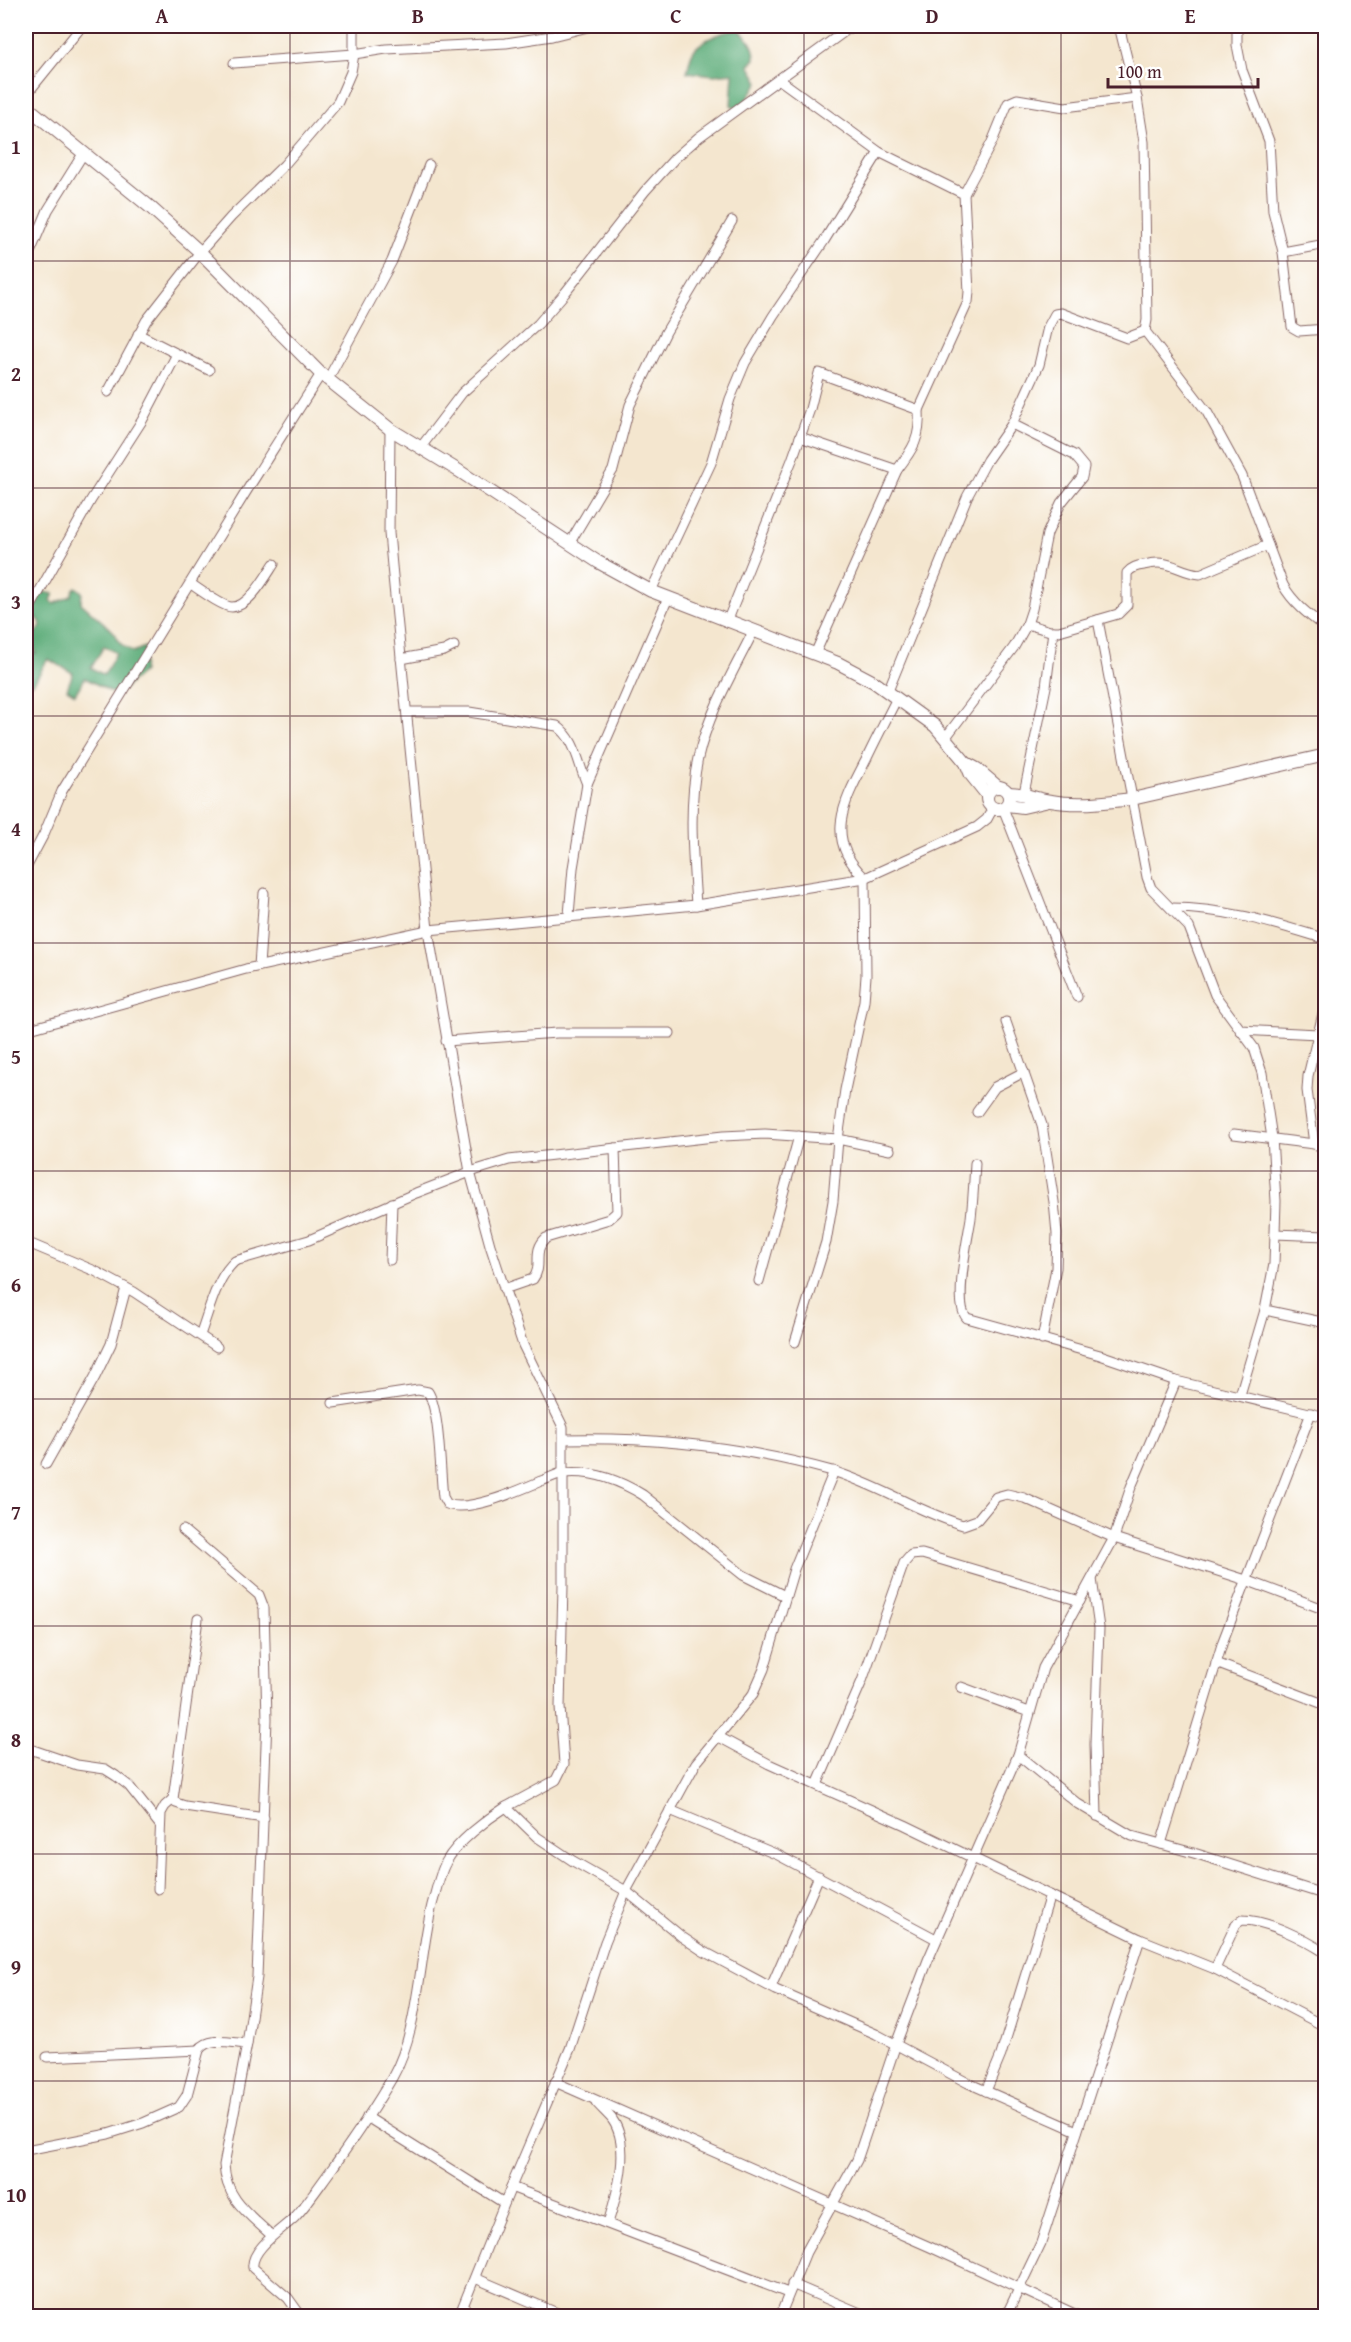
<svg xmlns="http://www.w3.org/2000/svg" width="1351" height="2342" font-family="'Gentium Book Plus',serif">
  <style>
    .forest { fill: #5cac78; stroke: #536652; stroke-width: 1.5; fill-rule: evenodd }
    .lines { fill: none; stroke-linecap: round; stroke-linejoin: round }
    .street-casing { stroke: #866564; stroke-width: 11 }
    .secondary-casing { stroke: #866564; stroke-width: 14 }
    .street { stroke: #fff; stroke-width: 9 }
    .secondary { stroke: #fff; stroke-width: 12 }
    .grid { fill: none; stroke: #4a1f2b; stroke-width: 1.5; stroke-opacity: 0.55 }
    .neatline { fill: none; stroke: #4a1f2b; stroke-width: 2 }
    .grid-label { font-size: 20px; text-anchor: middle; font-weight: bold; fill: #4a1f2b }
  </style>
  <rect width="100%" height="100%" fill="#fff"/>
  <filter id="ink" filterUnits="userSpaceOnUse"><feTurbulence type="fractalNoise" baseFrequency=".0167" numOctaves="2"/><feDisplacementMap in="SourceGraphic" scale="12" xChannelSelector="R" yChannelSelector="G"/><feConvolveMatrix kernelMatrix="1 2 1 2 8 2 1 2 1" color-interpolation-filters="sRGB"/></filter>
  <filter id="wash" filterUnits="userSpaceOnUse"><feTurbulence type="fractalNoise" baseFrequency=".008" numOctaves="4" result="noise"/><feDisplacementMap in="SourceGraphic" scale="24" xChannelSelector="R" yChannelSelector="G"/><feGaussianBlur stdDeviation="1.35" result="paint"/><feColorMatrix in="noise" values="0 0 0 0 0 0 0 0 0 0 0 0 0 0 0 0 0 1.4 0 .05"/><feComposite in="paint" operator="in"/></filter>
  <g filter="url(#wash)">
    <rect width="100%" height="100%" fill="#f4e6cf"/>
    <g class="forest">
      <path d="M739 30C749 40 755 45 755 59L749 65 759 82 746 101 737 108 731 105 733 73 714 75 687 72C689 65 690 54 695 49 705 38 725 31 739 30Z"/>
      <path d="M76 587 82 592 81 603 113 631 121 644 133 652 145 647 143 672 117 695 85 678 75 694 67 689 73 673 48 659C42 667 39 677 32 684H26V658L30 654 36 653 33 645 26 646V635L35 633 41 627 40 621C27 614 28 607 31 594L39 591 54 594 51 600 54 604 71 596 73 590ZM104 646 116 653 104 675 91 668Z"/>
    </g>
  </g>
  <g filter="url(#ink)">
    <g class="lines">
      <g class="street-casing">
        <g id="street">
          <path d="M1119 26 1137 98 1144 142 1147 320 1145 331"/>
          <path d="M1237 26V45L1242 70 1269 141 1273 211 1283 252 1292 327 1299 331 1326 329"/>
          <path d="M234 63 354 54 386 49 506 43 552 36 592 26"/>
          <path d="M26 95 82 26"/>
          <path d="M964 194 992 142 1008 103 1017 99 1065 107 1137 98"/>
          <path d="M1283 252 1326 244"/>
          <path d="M26 262 48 210 83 154"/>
          <path d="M1145 331 1207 412 1242 476 1283 585C1293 603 1309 615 1326 628"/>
          <path d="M138 334 209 370"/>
          <path d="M328 379 392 261 429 165"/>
          <path d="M108 392 146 321 200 252 231 217 284 165 338 102 351 72 354 54V26"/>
          <path d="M390 429 389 533 392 566 428 930 470 1172 490 1245 523 1345 563 1427V1586L560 1707 564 1764 556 1780 506 1807 537 1837 573 1861 626 1891 682 1937 703 1951 776 1990 876 2034 968 2083 1077 2131"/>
          <path d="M800 437 897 470 815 654"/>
          <path d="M421 447 462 393 538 324 565 293 645 191 675 158 699 137 852 26"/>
          <path d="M897 470C913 449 921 438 919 410"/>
          <path d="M569 544 613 470 630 405 666 332 732 221"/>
          <path d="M191 584C200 590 223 607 232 607 249 607 266 576 274 564"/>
          <path d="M651 591 711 463 730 399 745 363 773 316 824 241 879 152"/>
          <path d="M26 615 91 500 143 419 177 354"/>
          <path d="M1098 620 1147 877 1151 888 1189 927 1215 995 1254 1048 1262 1073 1272 1138 1276 1201 1274 1264 1265 1310 1240 1395"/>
          <path d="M727 622 792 460 810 409 819 373 919 410 968 302 969 292 964 194 879 152 780 80"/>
          <path d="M1027 624 1050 631H1059L1118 614 1127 605V573C1132 567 1137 566 1144 565 1171 558 1177 572 1200 574L1268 545"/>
          <path d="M401 659 444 651 454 646"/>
          <path d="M888 691 967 497 987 460 1012 424 1039 365 1048 327 1055 314 1061 313 1127 338 1145 331"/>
          <path d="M407 712H469L557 726C576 739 578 764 587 784"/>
          <path d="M946 737 1014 647 1027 624 1032 609 1047 534 1061 503 1082 477 1084 467 1074 455 1012 424"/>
          <path d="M1024 793 1046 687 1053 631"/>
          <path d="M1003 808 1077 997"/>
          <path d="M26 868 44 834 62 791 249 487 321 374"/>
          <path d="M696 905C693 856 688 806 698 758 708 714 733 672 753 632"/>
          <path d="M1171 908C1226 908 1273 923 1326 939"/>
          <path d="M569 915 573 868 587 784 668 598"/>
          <path d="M259 966 264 893"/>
          <path d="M1006 1022 1042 1125 1054 1202 1057 1234 1056 1268 1042 1340"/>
          <path d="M26 1030 246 969 428 930 696 905 865 878 977 827 987 819 993 808"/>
          <path d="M1240 1030 1318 1034 1326 1038"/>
          <path d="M446 1041 557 1033H670"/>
          <path d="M977 1112 995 1087 1024 1072"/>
          <path d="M1234 1134 1314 1144 1326 1148"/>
          <path d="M1314 1144 1307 1090 1308 1076 1326 1001"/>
          <path d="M975 1163C974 1181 973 1200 971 1218 968 1238 953 1305 967 1318L1100 1355 1176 1381 1326 1417"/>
          <path d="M1275 1234 1326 1236"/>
          <path d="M26 1242 95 1271 134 1292 217 1347"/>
          <path d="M390 1260 392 1203"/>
          <path d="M759 1281 799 1136"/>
          <path d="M504 1289 533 1279C544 1265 531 1252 546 1238L609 1219 617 1212 615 1148"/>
          <path d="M1265 1310 1326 1323"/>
          <path d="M200 1335C209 1311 216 1278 235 1261L309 1240 416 1193 470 1172 509 1160 723 1136 765 1134 838 1139 890 1150"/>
          <path d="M795 1342 826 1242 833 1201 838 1139 845 1090 864 1001 866 976 865 878C823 839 844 802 866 760 876 739 887 718 897 698"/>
          <path d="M333 1403 418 1390 428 1392C440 1411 440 1472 443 1497L447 1504C469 1513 520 1490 541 1481 548 1479 556 1474 563 1473 592 1470 619 1480 643 1495L743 1575 785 1596"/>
          <path d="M564 1439C654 1437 745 1447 832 1471 877 1484 918 1512 963 1525L977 1520 996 1497 1007 1494 1024 1498 1114 1538 1246 1580 1326 1610"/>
          <path d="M46 1464 95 1377 111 1344 126 1288"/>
          <path d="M183 1530 259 1595 264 1608 267 1719 257 1977 247 2044 224 2165C226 2200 249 2214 272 2236"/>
          <path d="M1092 1579 1099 1628 1095 1744 1097 1816"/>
          <path d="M198 1619 173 1799 176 1803 185 1806 264 1818"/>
          <path d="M1216 1663 1326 1705"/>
          <path d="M961 1687 1029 1712"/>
          <path d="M719 1737 769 1764 905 1825 1140 1939"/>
          <path d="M26 1747 30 1749 26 1761"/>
          <path d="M30 1749 77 1765 105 1769 116 1776 129 1786 160 1825"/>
          <path d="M1018 1755 1078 1804 1132 1836 1197 1854 1326 1895"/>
          <path d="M817 1785 862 1681 904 1563 911 1555 922 1554 1080 1601"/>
          <path d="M670 1810 778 1855 936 1939"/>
          <path d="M1161 1844 1223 1641 1311 1413"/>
          <path d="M158 1889 161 1813 165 1806 173 1799"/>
          <path d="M1215 1969 1236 1924 1242 1920C1268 1920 1304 1939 1326 1953"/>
          <path d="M771 1987 819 1876"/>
          <path d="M47 2057 199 2050"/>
          <path d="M555 2082 930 2247 1079 2316"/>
          <path d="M986 2091 1001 2055 1050 1895"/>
          <path d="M596 2102C601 2108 607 2113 612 2119 632 2147 617 2194 608 2223"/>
          <path d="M367 2117 504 2203"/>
          <path d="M26 2150 108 2134 143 2123 179 2107 187 2095 199 2050C209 2036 231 2043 247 2044"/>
          <path d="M511 2187 788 2293"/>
          <path d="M475 2278 564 2316"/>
          <path d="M792 2284 867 2316"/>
          <path d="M301 2316 288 2298 253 2268C250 2249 283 2229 295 2217 309 2202 321 2183 334 2166 354 2138 374 2109 392 2078 419 2031 419 1959 432 1905 436 1891 439 1875 446 1862 457 1842 487 1819 506 1807"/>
          <path d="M459 2316 511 2187 570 2049 605 1942 626 1891 696 1763 753 1694 764 1669 794 1569 834 1471"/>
          <path d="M780 2316 806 2252 857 2160 896 2044 928 1960 1018 1755 1043 1668 1114 1538 1131 1487 1176 1381"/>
          <path d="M1006 2316 1041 2243 1140 1939 1215 1969 1326 2027"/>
        </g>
      </g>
      <g class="secondary-casing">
        <g id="secondary">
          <path d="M26 106 150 207 200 252 321 374 390 429 459 471 598 562 651 591 838 663 874 682 935 726 966 763 971 775 987 795"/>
          <path d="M966 763 977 769 998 787"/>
          <circle cx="998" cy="798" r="11"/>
          <path d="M1008 793C1026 793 1035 799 1051 801 1078 806 1106 802 1132 799L1326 755"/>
          <path d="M1007 805 1023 807 1049 801"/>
        </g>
      </g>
      <use href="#street" class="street"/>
      <use href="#secondary" class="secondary"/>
    </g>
  </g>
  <path class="grid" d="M290 26V2316M547 26V2316M804 26V2316M1061 26V2316M26 261H1326M26 488H1326M26 716H1326M26 943H1326M26 1171H1326M26 1399H1326M26 1626H1326M26 1854H1326M26 2081H1326"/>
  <rect width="1351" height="2342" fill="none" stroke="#fff" stroke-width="66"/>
  <path d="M1108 78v9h150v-9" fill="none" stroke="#4a1f2b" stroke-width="3"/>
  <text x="1117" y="78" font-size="18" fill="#4a1f2b" stroke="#ffffff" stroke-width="4.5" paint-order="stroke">100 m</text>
  <rect x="33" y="33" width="1285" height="2276" class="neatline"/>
  <g class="grid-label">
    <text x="162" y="23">A</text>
    <text x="418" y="23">B</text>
    <text x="676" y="23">C</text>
    <text x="932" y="23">D</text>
    <text x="1190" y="23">E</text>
    <text x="16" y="154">1</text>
    <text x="16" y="381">2</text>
    <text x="16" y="609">3</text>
    <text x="16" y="836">4</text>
    <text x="16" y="1064">5</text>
    <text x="16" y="1292">6</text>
    <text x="16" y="1519">7</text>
    <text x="16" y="1747">8</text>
    <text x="16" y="1974">9</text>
    <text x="16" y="2202">10</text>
  </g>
</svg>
